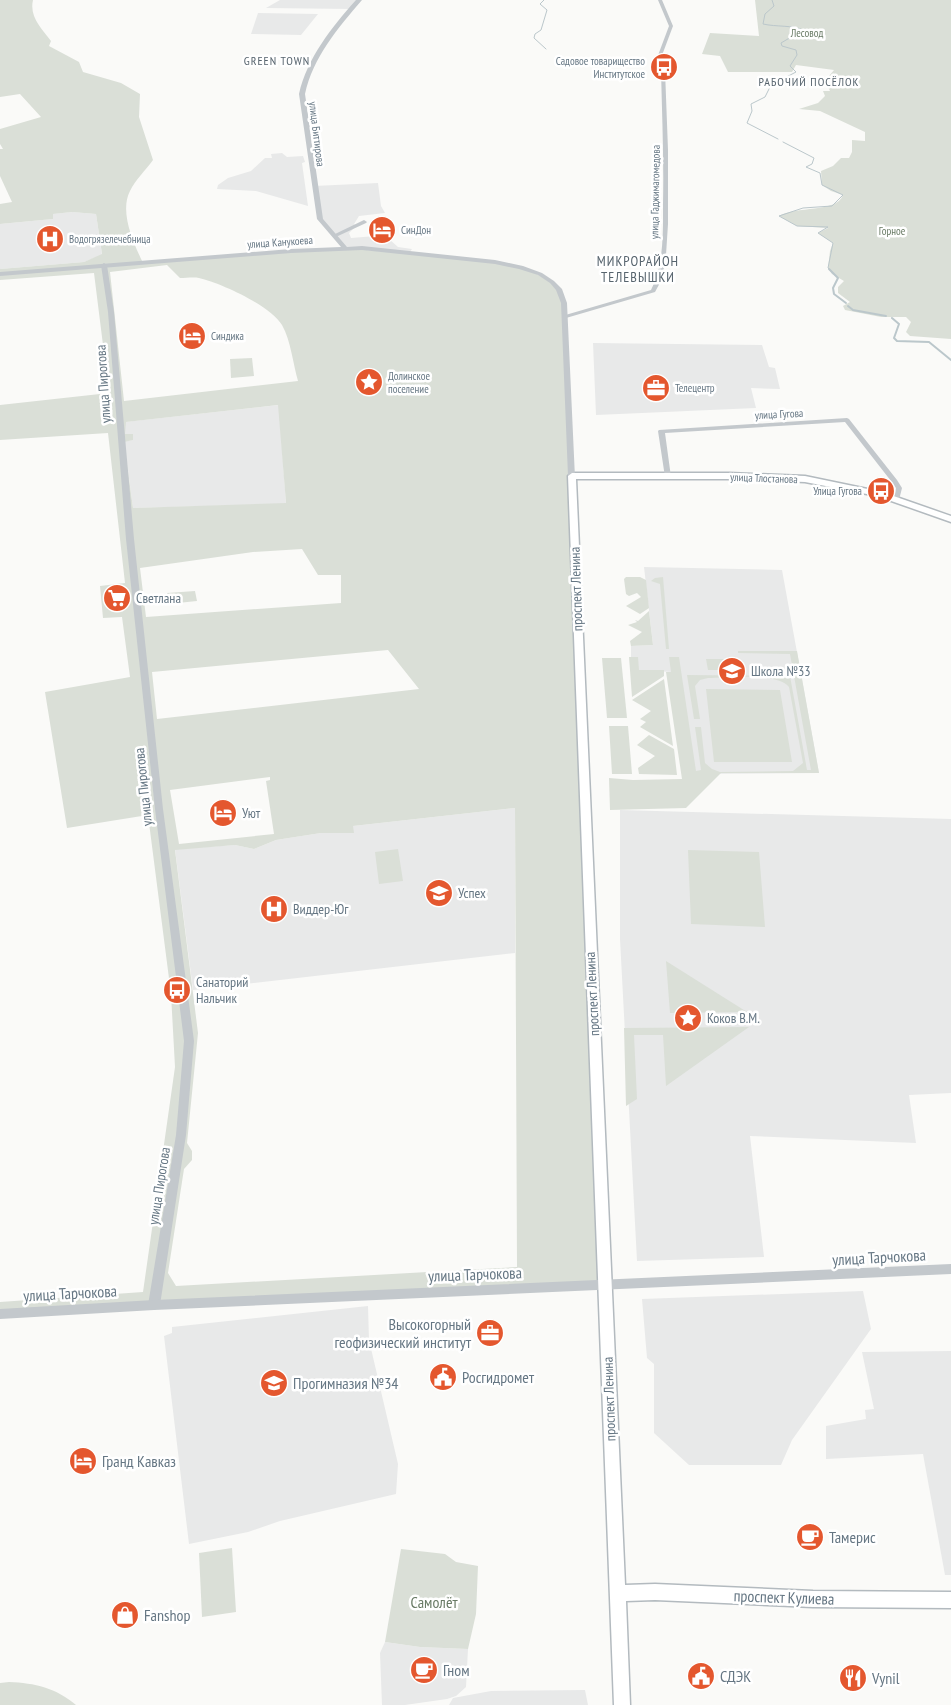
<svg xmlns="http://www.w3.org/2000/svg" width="951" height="1705" font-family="'PT Sans Narrow',sans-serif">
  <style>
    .built { fill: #e8e9e9 }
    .green { fill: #dadfd7; fill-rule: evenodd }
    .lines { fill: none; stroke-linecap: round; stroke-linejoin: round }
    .stream-far1 { stroke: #bbc7cb; stroke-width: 1 }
    .stream { stroke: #bbc7cb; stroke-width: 2 }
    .secondary-casing { stroke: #b3babf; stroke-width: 3 }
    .minor { fill: #c3c8cc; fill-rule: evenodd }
    .tertiary { fill: #c3c8cc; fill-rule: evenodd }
    .secondary { fill: #fff; fill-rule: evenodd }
    .labels { text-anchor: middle; stroke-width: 5; stroke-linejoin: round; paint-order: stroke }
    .far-park-label { font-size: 11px; fill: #687a64; stroke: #fff }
    .far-poi-label { font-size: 11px; fill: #657683; stroke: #fff; text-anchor: start }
    .far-street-label { font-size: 11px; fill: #657683; stroke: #fff }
    .far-neighbourhood-label { font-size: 12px; letter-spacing: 1px; fill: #57646e; stroke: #fff }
    .far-quarter-label { font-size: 14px; letter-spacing: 1px; fill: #57646e; stroke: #fff }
    .street-label { font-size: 14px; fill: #657683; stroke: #fff }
    .poi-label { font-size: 14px; fill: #657683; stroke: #fff; text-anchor: start }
    .near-street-label { font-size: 16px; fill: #657683; stroke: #fff }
    .near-poi-label { font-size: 16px; fill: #657683; stroke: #fff; text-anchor: start }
    .near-park-label { font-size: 16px; fill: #687a64; stroke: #fff }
  </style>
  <rect width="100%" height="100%" fill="#fafaf8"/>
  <g class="built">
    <path d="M280 0H359L351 9 266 8Z"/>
    <path d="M258 13 318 14 301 35 251 34Z"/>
    <path d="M282 153 287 157 303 156 305 162 302 163 308 206 256 191 217 189 218 185 228 178 251 171 265 158H272L271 154Z"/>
    <path d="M378 183 381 206 385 213 359 216 354 224 356 226 349 233 351 238 388 235 390 240 398 247 412 249 409 253 345 248 324 225 314 186Z"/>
    <path d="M72 212 96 214 102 255 84 262 0 269V224L53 219 52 214Z"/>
    <path d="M593 343 762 345 769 367 775 368 780 389 751 388 756 408 596 415Z"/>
    <path d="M279 405 286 504 133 508 124 441 133 440 125 434V422Z"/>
    <path d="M644 567 782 570 819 773 684 774 671 672 639 670 631 657V646L653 645Z"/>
    <path d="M515 808V953L193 990 175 849 235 845 254 849 276 840 321 833H353V826Z"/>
    <path d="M620 810 951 819V1093L909 1095 916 1143 750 1136 764 1257 637 1261 620 939Z"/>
    <path d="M863 1291 871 1329 792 1440 781 1465H689L654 1433V1364L647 1358 642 1299Z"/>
    <path d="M368 1306 369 1340 398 1464 396 1494 280 1521 248 1532 189 1544 164 1336 172 1333V1327Z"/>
    <path d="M951 1351V1575H945L923 1454 826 1459V1426L866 1419 865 1410 874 1409 862 1352Z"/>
    <path d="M385 1642 420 1647 468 1649 466 1687 456 1696 447 1699 405 1705H382L380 1653Z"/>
    <path d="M585 1690 588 1705H449L453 1698 491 1691Z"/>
  </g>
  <g class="green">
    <path d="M0 0H33C29 17 42 29 51 41L49 46 79 62 83 72 121 83 140 94 139 117 153 160C146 170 135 180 130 191 119 212 134 244 143 263L345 248 495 262 531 271 548 280 562 296 604 1285 0 1314V1302L143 1292 175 1067 171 994 148 815 67 828 45 692 130 677 122 617 103 618 100 586 125 583 108 433 0 440V405L109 393 94 273 0 280V269L84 262 102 254 96 214 72 212 53 214V219L0 224V204L12 202 0 176V149H3L0 144V129L41 117 20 94 0 97ZM167 265 180 278C186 278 194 277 199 278 221 283 271 306 282 325 291 341 293 364 298 381L124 401 110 272ZM278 405 286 503 133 508 124 442 133 440V434H125L126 422ZM302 549 318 575H341V603L146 617 140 568 253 552ZM388 650 419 689 157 719 152 672ZM270 777V780L266 781 274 834 179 844 170 790ZM515 808 517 1267 176 1286 168 1273 184 1169 192 1160V1151L187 1143 198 1033 175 850 235 845 254 849 276 840 321 833H354L353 826Z"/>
    <path d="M755 0H951V339L910 336 906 332 911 322 906 317H881L845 310 843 306 850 302 838 293V287L844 281 832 274 828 268 830 251 833 243 818 233 828 228 797 226 779 216C795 206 837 213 843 195L831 191 822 185 821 171 833 166 841 158H849L852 152V140L865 141V132L820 111 799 109 818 103 825 96 823 91H830L828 87 844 88 849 77 829 76 834 70 796 65 792 72H728L720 56 702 54 710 33 759 36Z"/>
    <path d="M252 358 254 376 231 378 230 359Z"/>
    <path d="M626 577H640L646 580 649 608 640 614 626 606 641 597 637 593 629 596 626 594 624 579Z"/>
    <path d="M663 577 669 649H666L660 584 651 581 655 578Z"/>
    <path d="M195 591 197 601 168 604 167 593Z"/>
    <path d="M649 611 653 645 631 646 630 641 642 632 628 625 637 622 635 620 638 621Z"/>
    <path d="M738 651H797L819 773H721L686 808 610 810 609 778 633 780 682 779 666 672H671L669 657H679L696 771 701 770 695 727H701L705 763 712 769 720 772 793 771 803 763 789 687C778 672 727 678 708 678L700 680 695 686 700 719H694L687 675 790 676 807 770H811L790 654 738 653Z"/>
    <path d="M629 657H638L639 670H664V676L632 697Z"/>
    <path d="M602 658H621L627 718H607Z"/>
    <path d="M706 659H738L740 670H708Z"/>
    <path d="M664 679 673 746 640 727 646 722 640 719 651 711 632 700Z"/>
    <path d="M706 689 780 690 792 762H714Z"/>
    <path d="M609 726H628L632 774H612Z"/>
    <path d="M649 735 674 749 677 775 639 774 638 768 655 756 637 745Z"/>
    <path d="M398 849 403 881 379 884 375 852Z"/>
    <path d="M688 850 759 852 765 927 691 924Z"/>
    <path d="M666 961 747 1012 670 1013Z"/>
    <path d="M749 1027 666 1086 663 1035H634L637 1099 626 1106 624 1028Z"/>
    <path d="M232 1548 236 1612 202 1617 199 1553Z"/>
    <path d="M401 1549 445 1554 456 1562 478 1566 476 1614 468 1649 420 1647 385 1642Z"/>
    <path d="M9 1682C35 1683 56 1688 76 1705H0V1683Z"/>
  </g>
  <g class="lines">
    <g class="stream-far1">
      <path d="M544 0 540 4 547 10 541 30 535 34 534 38 546 49"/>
      <path d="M772 0 774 6 765 14 763 24C776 27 793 25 803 30L781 43 782 46 796 50 797 55 790 66 796 72 771 85 765 97 751 104 752 111 747 123 778 139"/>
      <path d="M783 142 814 158 812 164 806 167 820 173 822 185 843 195 832 206 803 208 779 216 797 226 828 227 818 233 833 243 828 268 830 270"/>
    </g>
    <g class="stream">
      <path d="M829 269 838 278 833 288 834 294 846 303"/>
      <path d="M848 306 853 310 886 316"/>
      <path d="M892 318 899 324 894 338 897 341 929 342 951 360"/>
    </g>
    <g class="secondary-casing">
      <path id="secondary" d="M572 473H729L805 476 882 492 951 516V522L877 496 805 482 729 479H576L625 1585 655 1584 813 1591 951 1592V1608L813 1607 655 1600 626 1601 630 1705H614L568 476Z"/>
    </g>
    <g class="minor">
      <path d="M658 0H662L673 26 661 58 665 70 668 150V224L666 255 662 279 655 292 566 318H562V316L651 290C664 265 663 232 663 204 664 159 662 115 661 70L657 58 669 26Z"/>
      <path d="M364 220 367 222 366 223 338 236 333 235Z"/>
      <path d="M104 263 107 265 114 312 134 539 163 809 194 1041 186 1135 160 1305 158 1308 154 1310 150 1308 148 1305 176 1135 184 1041 155 809 126 539 108 312 101 265Z"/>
      <path d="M847 418 849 419 897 480 902 488 899 500 897 501 894 499 896 488 891 481 845 422 665 433 671 477 668 479 665 477 658 431 659 430Z"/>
    </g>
    <g class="tertiary">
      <path d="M356 0H362C338 28 313 57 305 94L323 219 347 247 362 246 495 260 523 266 542 273 554 281 562 289 567 303 575 478H572L568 476 561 303 556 290 550 283 538 275 519 269 495 264 362 250 291 253 0 276V272L291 249 341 247 317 219 299 94C307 58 332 27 356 0Z"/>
      <path d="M951 1264V1274L154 1310 0 1319V1309L154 1300Z"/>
    </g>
    <use href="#secondary" class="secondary"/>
  </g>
  <defs>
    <g id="bus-disc" transform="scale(1.4375)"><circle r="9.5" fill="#e4572e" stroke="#fff"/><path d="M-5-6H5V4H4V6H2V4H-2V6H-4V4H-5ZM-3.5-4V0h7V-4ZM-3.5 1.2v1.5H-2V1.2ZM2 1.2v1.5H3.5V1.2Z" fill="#fff"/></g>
    <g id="hotel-disc" transform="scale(1.4375)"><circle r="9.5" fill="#e4572e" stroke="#fff"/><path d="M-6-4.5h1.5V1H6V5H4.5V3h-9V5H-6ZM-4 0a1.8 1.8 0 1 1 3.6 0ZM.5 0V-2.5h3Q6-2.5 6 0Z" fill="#fff"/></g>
    <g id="hospital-disc" transform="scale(1.4375)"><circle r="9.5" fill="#e4572e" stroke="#fff"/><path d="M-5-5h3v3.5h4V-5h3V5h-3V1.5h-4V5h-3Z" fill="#fff"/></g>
    <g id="sight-disc" transform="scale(1.4375)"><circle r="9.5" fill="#e4572e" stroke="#fff"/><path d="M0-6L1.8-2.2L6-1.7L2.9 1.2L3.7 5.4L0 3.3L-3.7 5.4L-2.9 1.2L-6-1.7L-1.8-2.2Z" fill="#fff"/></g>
    <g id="office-disc" transform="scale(1.4375)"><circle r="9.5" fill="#e4572e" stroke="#fff"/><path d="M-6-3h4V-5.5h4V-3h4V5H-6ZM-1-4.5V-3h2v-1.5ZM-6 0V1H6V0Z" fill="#fff"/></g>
    <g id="supermarket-disc" transform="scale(1.4375)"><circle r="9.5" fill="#e4572e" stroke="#fff"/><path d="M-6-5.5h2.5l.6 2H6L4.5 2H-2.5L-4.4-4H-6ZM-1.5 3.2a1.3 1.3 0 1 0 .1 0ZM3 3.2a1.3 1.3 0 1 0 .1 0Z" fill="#fff"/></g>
    <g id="school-disc" transform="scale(1.4375)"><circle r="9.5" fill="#e4572e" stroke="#fff"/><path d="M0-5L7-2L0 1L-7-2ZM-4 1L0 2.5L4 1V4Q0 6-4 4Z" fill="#fff"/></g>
    <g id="civic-disc" transform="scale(1.4375)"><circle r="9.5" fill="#e4572e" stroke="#fff"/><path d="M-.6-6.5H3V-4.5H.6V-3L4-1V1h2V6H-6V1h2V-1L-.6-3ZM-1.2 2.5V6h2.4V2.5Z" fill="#fff"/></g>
    <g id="cafe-disc" transform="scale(1.4375)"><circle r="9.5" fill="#e4572e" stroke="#fff"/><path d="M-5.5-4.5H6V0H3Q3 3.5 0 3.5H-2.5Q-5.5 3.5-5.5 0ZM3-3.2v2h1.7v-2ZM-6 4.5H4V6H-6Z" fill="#fff"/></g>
    <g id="shop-disc" transform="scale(1.4375)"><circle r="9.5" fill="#e4572e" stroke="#fff"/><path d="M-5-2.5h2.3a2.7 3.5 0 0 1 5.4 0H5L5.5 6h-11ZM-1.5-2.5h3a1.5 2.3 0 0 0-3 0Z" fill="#fff"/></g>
    <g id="restaurant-disc" transform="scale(1.4375)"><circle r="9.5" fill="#e4572e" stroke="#fff"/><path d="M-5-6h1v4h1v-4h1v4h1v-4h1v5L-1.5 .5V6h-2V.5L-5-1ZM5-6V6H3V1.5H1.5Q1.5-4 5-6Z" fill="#fff"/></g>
  </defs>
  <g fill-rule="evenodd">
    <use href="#bus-disc" x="664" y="67"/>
    <use href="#hotel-disc" x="382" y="230"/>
    <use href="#hospital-disc" x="50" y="239"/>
    <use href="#hotel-disc" x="192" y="336"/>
    <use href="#sight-disc" x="369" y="382"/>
    <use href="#office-disc" x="656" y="388"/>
    <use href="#bus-disc" x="881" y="491"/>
    <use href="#supermarket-disc" x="117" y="598"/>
    <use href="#school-disc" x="732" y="671"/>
    <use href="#hotel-disc" x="223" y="813"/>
    <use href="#school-disc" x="439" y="893"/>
    <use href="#hospital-disc" x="274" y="909"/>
    <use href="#bus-disc" x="177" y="990"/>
    <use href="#sight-disc" x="688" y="1018"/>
    <use href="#office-disc" x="490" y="1333"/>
    <use href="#civic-disc" x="443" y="1377"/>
    <use href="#school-disc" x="274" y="1383"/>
    <use href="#hotel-disc" x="83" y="1461"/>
    <use href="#cafe-disc" x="810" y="1537"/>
    <use href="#shop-disc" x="125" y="1615"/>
    <use href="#cafe-disc" x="424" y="1670"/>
    <use href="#civic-disc" x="701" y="1676"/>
    <use href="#restaurant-disc" x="853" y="1678"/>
  </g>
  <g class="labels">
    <g class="far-park-label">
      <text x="807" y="37">Лесовод</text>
      <text x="892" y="235">Горное</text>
    </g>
    <g class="far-poi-label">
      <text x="645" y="65" text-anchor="end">Садовое товарищество<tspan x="645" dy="13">Институтское</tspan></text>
      <text x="401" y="234">СинДон</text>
      <text x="69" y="243">Водогрязелечебница</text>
      <text x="211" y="340">Синдика</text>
      <text x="388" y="380">Долинское<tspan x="388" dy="13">поселение</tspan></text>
      <text x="675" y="392">Телецентр</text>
      <text x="862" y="495" text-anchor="end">Улица Гугова</text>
    </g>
    <g class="far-street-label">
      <text transform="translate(317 134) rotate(83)" y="4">улица Биттирова</text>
      <text transform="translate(655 192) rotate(-89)" y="4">улица Гаджимагомедова</text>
      <text transform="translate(280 242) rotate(-4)" y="4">улица Канукоева</text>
      <text transform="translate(779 414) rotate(-3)" y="4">улица Гугова</text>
      <text transform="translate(764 478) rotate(2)" y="4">улица Тлостанова</text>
    </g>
    <g class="far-neighbourhood-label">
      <text x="277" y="65">GREEN TOWN</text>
      <text x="809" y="86">РАБОЧИЙ ПОСЁЛОК</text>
    </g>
    <g class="far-quarter-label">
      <text x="638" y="266">МИКРОРАЙОН<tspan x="638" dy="16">ТЕЛЕВЫШКИ</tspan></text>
    </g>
    <g class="street-label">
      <text transform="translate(103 384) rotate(-94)" y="5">улица Пирогова</text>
      <text transform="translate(576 589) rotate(-92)" y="5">проспект Ленина</text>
      <text transform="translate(143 787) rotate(-96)" y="5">улица Пирогова</text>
      <text transform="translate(592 994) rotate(-93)" y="5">проспект Ленина</text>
      <text transform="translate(159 1186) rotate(-81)" y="5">улица Пирогова</text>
      <text transform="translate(609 1399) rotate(-92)" y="5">проспект Ленина</text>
    </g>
    <g class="poi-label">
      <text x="136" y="603">Светлана</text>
      <text x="751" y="676">Школа №33</text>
      <text x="242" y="818">Уют</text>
      <text x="458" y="898">Успех</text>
      <text x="293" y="914">Виддер-Юг</text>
      <text x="196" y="987">Санаторий<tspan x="196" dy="16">Нальчик</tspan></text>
      <text x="707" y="1023">Коков В.М.</text>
    </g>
    <g class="near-street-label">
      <text transform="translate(879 1257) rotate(-3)" y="6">улица Тарчокова</text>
      <text transform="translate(475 1274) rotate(-2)" y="6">улица Тарчокова</text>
      <text transform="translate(70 1293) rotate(-3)" y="6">улица Тарчокова</text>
      <text transform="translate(784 1597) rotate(2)" y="6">проспект Кулиева</text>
    </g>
    <g class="near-poi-label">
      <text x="471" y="1330" text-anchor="end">Высокогорный<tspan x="471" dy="18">геофизический институт</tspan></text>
      <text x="462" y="1383">Росгидромет</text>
      <text x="293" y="1389">Прогимназия №34</text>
      <text x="102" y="1467">Гранд Кавказ</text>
      <text x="829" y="1543">Тамерис</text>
      <text x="144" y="1621">Fanshop</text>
      <text x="443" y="1676">Гном</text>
      <text x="720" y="1682">СДЭК</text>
      <text x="872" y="1684">Vynil</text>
    </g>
    <g class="near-park-label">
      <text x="434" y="1608">Самолёт</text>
    </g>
  </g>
</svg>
